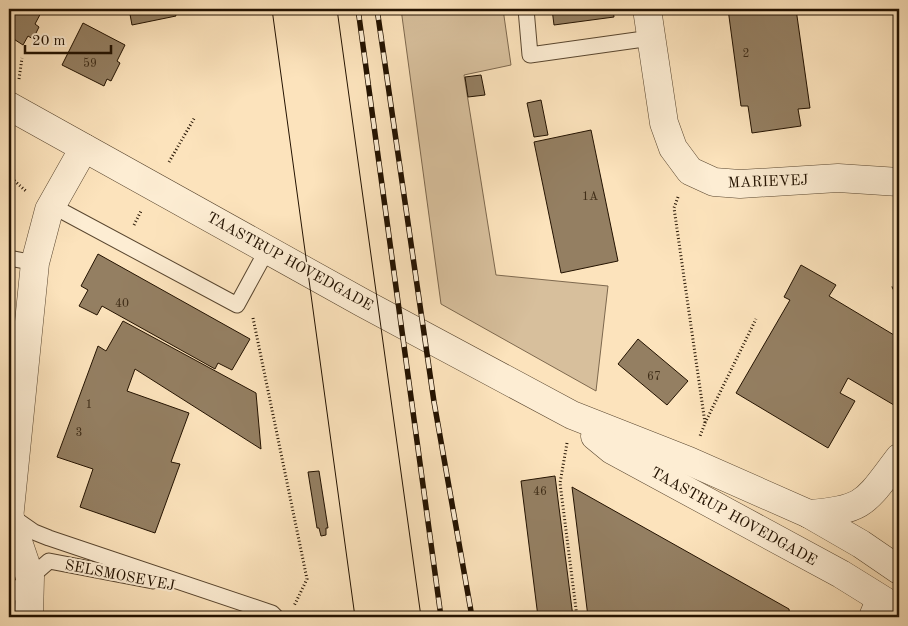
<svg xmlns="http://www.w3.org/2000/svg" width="908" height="626" font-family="'Old Standard TT',serif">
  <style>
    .green { fill: #d7bf9c; stroke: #7d684e }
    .building { fill: #947f62; stroke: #231200 }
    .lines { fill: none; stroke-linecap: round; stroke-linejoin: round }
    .service-casing { stroke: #59462f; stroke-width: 17 }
    .minor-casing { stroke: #59462f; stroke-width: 29 }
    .tertiary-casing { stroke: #59462f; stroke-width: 29 }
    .path { stroke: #231200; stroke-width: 3; stroke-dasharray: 1 2.5; stroke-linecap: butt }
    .service { stroke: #fdedd3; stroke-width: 15 }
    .minor { stroke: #fdedd3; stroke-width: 28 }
    .tertiary { stroke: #fdedd3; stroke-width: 28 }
    .tram { stroke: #231200; stroke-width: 1 }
    .rail-casing { stroke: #231200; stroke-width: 5.5 }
    .rail { stroke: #fdedd3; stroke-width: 4; stroke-dasharray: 11; stroke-linecap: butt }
    .labels { text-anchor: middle; stroke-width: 4; stroke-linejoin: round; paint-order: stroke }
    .number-label { font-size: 12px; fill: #3f2d18 }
    .street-label { font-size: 15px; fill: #231200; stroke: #fdedd3 }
  </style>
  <rect width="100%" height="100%" fill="#fce3bc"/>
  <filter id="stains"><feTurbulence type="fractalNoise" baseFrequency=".004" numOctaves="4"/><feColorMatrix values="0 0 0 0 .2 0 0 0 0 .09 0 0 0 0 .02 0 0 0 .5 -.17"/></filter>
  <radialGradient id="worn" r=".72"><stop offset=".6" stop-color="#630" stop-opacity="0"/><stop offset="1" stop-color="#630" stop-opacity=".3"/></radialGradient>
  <path class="green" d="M401 9H503L511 65 464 75 496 275 608 286 596 391 441 304Z"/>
  <g class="building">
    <path d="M9 9H43L35 24 39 27 33 39 28 36 23 45 9 36Z"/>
    <path d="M129 9H174L176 16 132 25Z"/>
    <path d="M552 9H613L614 17 554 25Z"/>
    <path d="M728 9H796L810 108 798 109 801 126 752 133 748 106H741Z"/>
    <path d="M83 23 125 45 117 61 120 63 111 81 107 79 104 86 62 65Z"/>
    <path d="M481 75 485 95 468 97 465 77Z"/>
    <path d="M541 100 548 135 534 137 527 103Z"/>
    <path d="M591 130 618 261 561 273 534 142Z"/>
    <path d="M98 254 250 339 232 370 218 363 215 369 102 306 97 315 79 306 88 290 81 286Z"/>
    <path d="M801 265 836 285 829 296 899 338V408L848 378 840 393 855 401 828 448 736 393 790 300 784 297Z"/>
    <path d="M123 321 256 393 261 449 135 369 127 391 189 413 171 462 180 464 155 533 80 507 93 469 57 457 98 346 106 351Z"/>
    <path d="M638 339 688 381 667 405 618 364Z"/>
    <path d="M319 471 328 528H326V535L321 536 319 528H317L308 472Z"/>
    <path d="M555 476 573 617H538L521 481Z"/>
    <path d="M572 487 789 609 790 617H588Z"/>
    <path d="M180 612 181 617H145Z"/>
  </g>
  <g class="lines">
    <g class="service-casing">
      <g id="service">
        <path d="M526 9 530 55 651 38"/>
        <path d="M49 210H60L237 305 267 250"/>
        <path d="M9 258 35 263"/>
        <path d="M11 516 34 532 49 538 272 613 276 617"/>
        <path d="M9 596 49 561 153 581"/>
      </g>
    </g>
    <g class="minor-casing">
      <g id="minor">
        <path d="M647 9 664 123 673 148 690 171 714 182 740 184 838 178 899 182"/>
        <path d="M9 515 30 577 29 617"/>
        <path d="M9 519 35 263 49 210 84 148"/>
        <path d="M873 617 880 600"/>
      </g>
    </g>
    <g class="tertiary-casing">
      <g id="tertiary">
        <path d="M9 106 363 303 572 415 689 461 809 514 861 544 899 570"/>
        <path d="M595 436 612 450 841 574 899 610"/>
        <path d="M809 514C866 510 866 501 899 458"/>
      </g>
    </g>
    <g class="path">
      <path d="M19 79 22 58"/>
      <path d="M9 150 10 140"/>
      <path d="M169 162 195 117"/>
      <path d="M9 176 27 192"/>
      <path d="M678 197 674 208 705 423 700 436"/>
      <path d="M134 225 141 211"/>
      <path d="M892 288 899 285"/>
      <path d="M897 307 899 309"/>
      <path d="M253 318 307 579 294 606"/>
      <path d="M705 423 756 319"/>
      <path d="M567 443 560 483 577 617"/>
      <path d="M814 617 815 614 821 617"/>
    </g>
    <use href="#service" class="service"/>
    <use href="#minor" class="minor"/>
    <use href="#tertiary" class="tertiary"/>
    <g class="tram">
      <path d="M272 9 355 617"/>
      <path d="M337 9 421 617"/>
    </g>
    <g class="rail-casing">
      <g id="rail">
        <path d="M358 9 441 617"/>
        <path d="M377 9 434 402 472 617"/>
      </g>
    </g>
    <use href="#rail" class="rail"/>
  </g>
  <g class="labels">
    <g class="number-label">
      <text x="746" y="57">2</text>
      <text x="90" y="67">59</text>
      <text x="590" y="200">1A</text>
      <text x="122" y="307">40</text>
      <text x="654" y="380">67</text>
      <text x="89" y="408">1</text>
      <text x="79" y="436">3</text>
      <text x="540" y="495">46</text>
    </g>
    <g class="street-label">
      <text transform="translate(768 181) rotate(-2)" y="5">MARIEVEJ</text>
      <text transform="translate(290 261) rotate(29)" y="5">TAASTRUP HOVEDGADE</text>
      <text transform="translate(734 516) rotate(29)" y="5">TAASTRUP HOVEDGADE</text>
      <text transform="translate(120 575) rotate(11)" y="5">SELSMOSEVEJ</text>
    </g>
  </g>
  <rect width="908" height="626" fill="none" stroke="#fce3bc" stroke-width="30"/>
  <rect x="10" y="10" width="888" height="606" fill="none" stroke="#231200" stroke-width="2.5"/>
  <rect x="15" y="15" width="878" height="596" fill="none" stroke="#231200"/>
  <path d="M25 45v8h86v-8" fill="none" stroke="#231200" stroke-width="2.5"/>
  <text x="32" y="45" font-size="15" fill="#231200" stroke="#fdedd3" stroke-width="4" paint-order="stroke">20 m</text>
  <rect width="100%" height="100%" filter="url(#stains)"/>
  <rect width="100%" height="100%" fill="url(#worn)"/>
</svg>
